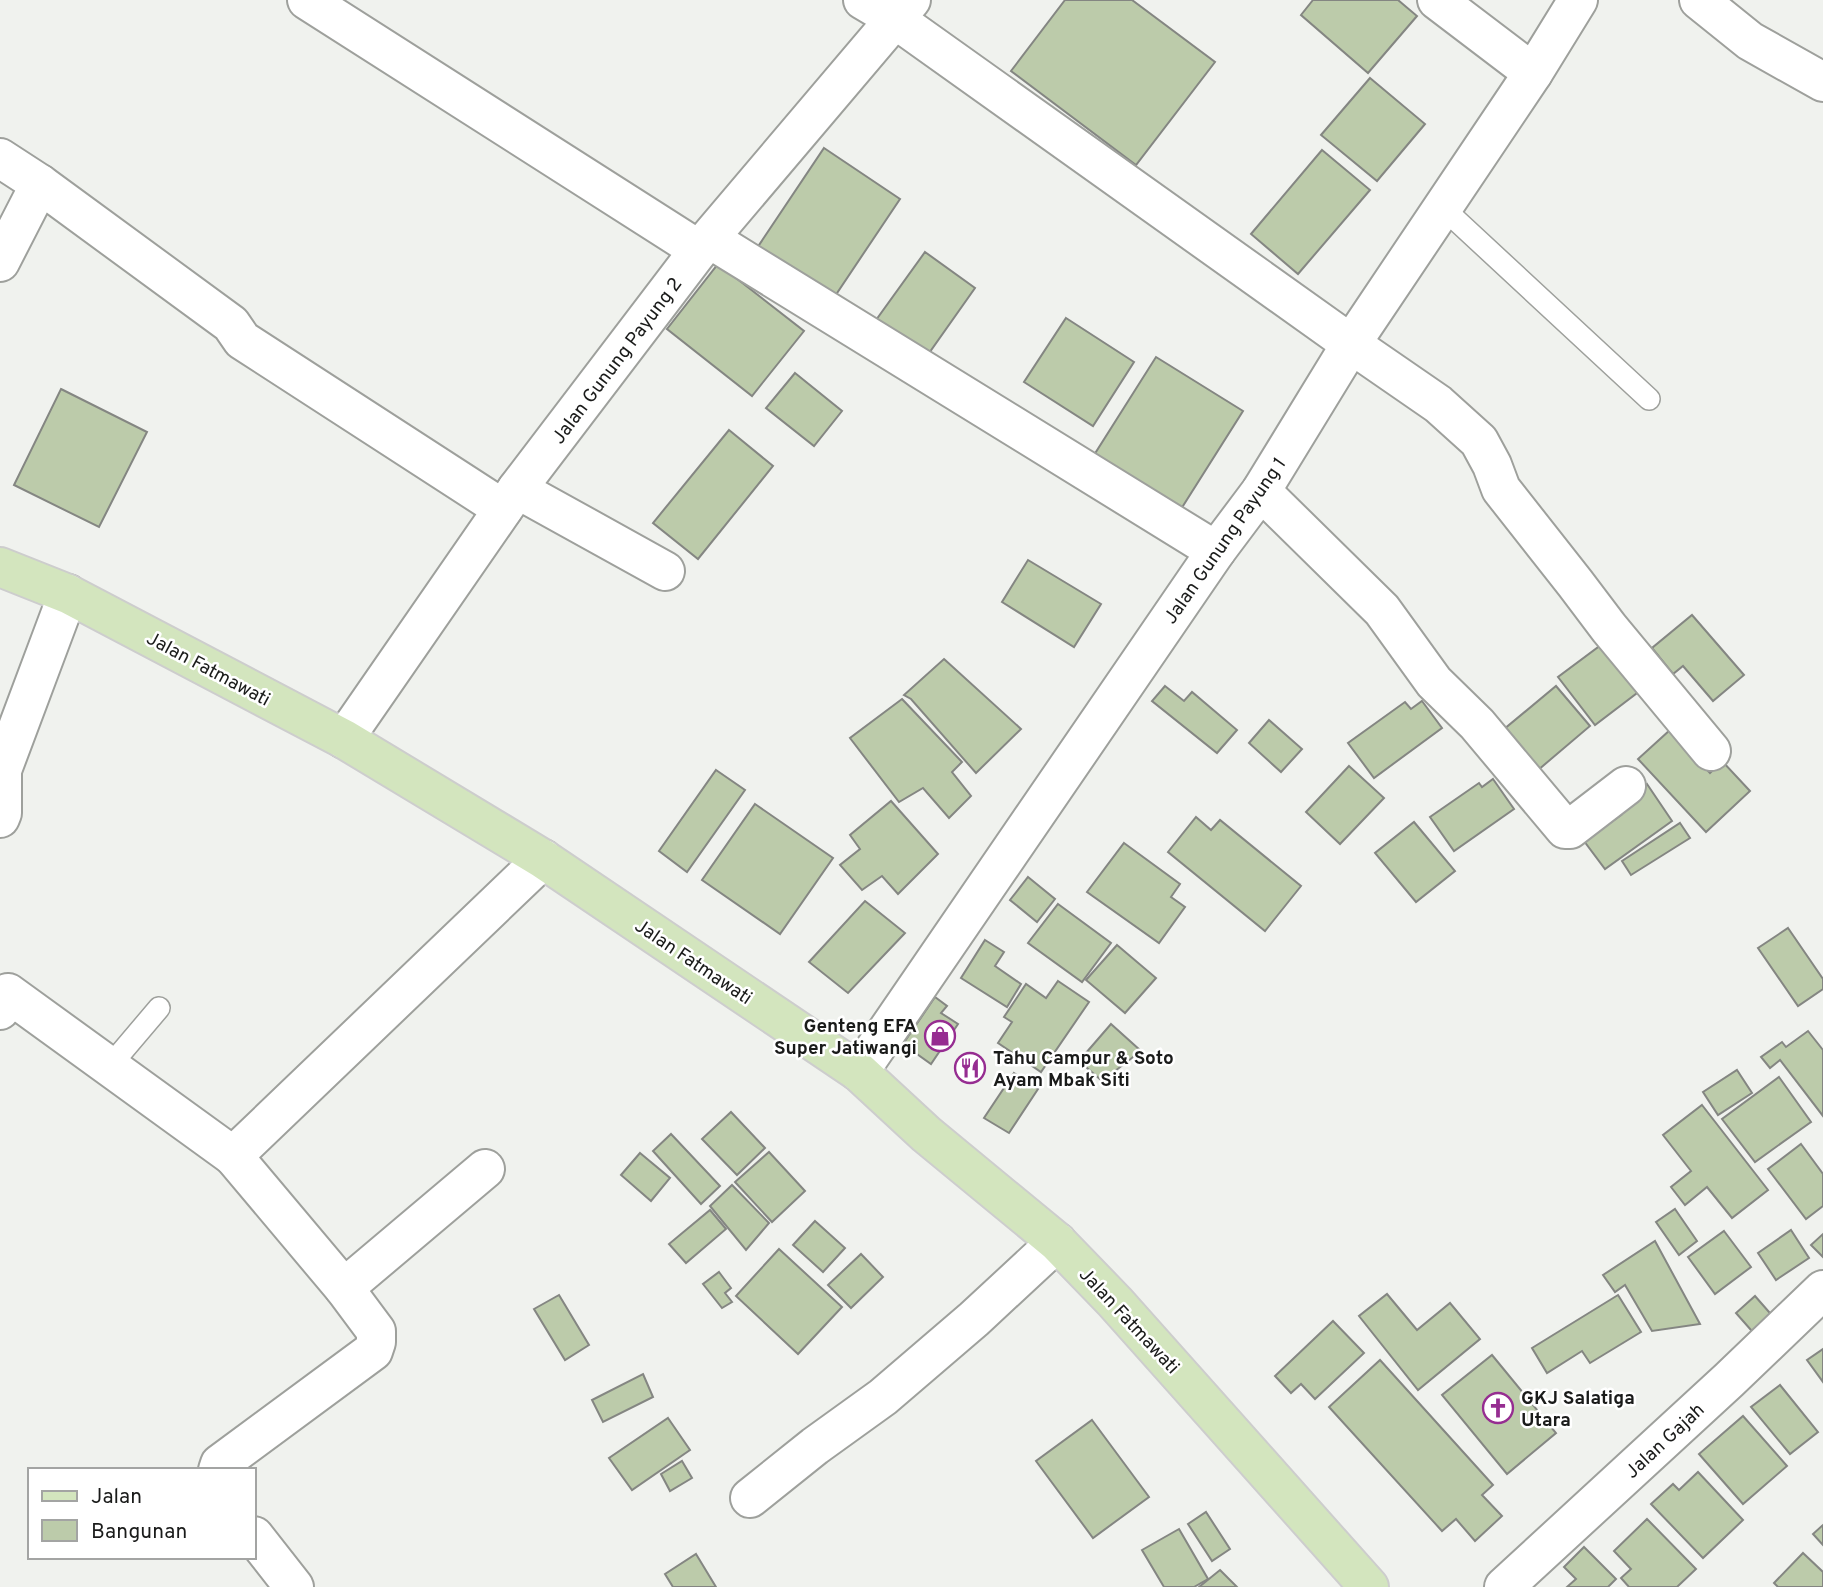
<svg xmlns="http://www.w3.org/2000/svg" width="1823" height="1587" font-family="Overpass,sans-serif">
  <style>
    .building { fill: #bccbaa; stroke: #848682; stroke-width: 2 }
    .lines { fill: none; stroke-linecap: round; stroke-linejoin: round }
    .service-casing { stroke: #9ea09c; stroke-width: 24 }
    .minor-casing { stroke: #9ea09c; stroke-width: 42 }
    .primary-casing { stroke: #cdcdcd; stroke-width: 42 }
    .service { stroke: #fff; stroke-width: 21 }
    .minor { stroke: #fff; stroke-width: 38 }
    .primary { stroke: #d3e5be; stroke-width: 38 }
    .labels { text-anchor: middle; stroke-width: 5; stroke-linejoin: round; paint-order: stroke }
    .street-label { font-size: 19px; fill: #1a1b1a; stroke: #fff }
    .poi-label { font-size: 19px; font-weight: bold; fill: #1a1b1a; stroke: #fff; text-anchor: start }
  </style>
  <rect width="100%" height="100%" fill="#f0f2ee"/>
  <g class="building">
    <path d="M1065 0H1132L1215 62 1136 165 1011 71Z"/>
    <path d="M1313 0H1398L1417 16 1368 73 1301 15Z"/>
    <path d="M1370 78 1425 124 1377 181 1321 135Z"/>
    <path d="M824 148 900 199 827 308 751 257Z"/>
    <path d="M1322 150 1370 190 1298 274 1251 234Z"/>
    <path d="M925 252 975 288 922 363 871 327Z"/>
    <path d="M718 264 804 331 752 396 667 329Z"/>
    <path d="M1066 318 1134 362 1093 426 1024 382Z"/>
    <path d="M1156 357 1243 411 1176 517 1089 463Z"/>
    <path d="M795 373 842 411 814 446 766 408Z"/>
    <path d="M61 389 147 432 99 527 14 485Z"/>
    <path d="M729 430 773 466 698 559 653 523Z"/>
    <path d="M1028 560 1101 604 1074 647 1002 602Z"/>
    <path d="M1692 615 1744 675 1713 701 1683 666 1673 674 1652 648Z"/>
    <path d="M1605 642 1641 690 1595 725 1558 677Z"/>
    <path d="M944 659 1021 729 976 773 911 699 904 695Z"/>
    <path d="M1165 686 1184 701 1192 692 1237 730 1217 753 1152 701Z"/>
    <path d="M1556 686 1590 726 1531 776 1497 735Z"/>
    <path d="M902 699 962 762 952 772 971 796 949 818 923 788 899 802 850 738Z"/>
    <path d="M1422 701 1442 728 1374 778 1348 743 1405 702 1411 709Z"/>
    <path d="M1269 720 1302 749 1281 772 1249 743Z"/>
    <path d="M1670 730 1710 773 1722 761 1750 791 1706 832 1638 759Z"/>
    <path d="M1349 766 1384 798 1340 844 1306 812Z"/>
    <path d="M716 770 745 790 687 872 659 851Z"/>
    <path d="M1493 779 1514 809 1454 851 1430 817 1479 783 1482 787Z"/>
    <path d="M1647 784 1672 821 1605 869 1584 841 1621 815 1615 807Z"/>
    <path d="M891 801 938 854 898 894 882 876 862 890 840 865 860 849 850 835Z"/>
    <path d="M755 804 833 858 780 934 702 880Z"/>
    <path d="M1196 817 1211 830 1220 820 1301 886 1265 931 1168 852Z"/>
    <path d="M1414 822 1455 871 1416 902 1375 853Z"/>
    <path d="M1680 823 1690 838 1631 875 1622 861Z"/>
    <path d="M1124 843 1180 884 1171 897 1185 907 1159 943 1087 892Z"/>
    <path d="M1028 877 1055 899 1037 922 1010 900Z"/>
    <path d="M865 901 905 933 848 993 809 962Z"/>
    <path d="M1058 904 1111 943 1082 982 1028 943Z"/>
    <path d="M1788 928 1823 979V989L1798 1006 1758 948Z"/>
    <path d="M985 940 1004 952 995 966 1021 984 1007 1007 961 978Z"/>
    <path d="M1117 945 1156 978 1125 1013 1086 980Z"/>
    <path d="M1058 981 1089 1002 1041 1072 998 1043 1012 1022 1004 1017 1026 984 1046 998Z"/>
    <path d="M935 997 947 1006 941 1013 958 1024 931 1064 903 1044Z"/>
    <path d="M1111 1024 1141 1051 1102 1081 1079 1061Z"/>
    <path d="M1808 1031 1823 1050V1116L1780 1060 1770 1068 1761 1057 1782 1042 1786 1047Z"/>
    <path d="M1737 1070 1752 1093 1718 1115 1703 1092Z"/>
    <path d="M1014 1073 1038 1089 1009 1133 984 1118Z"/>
    <path d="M1779 1077 1811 1122 1755 1162 1722 1119Z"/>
    <path d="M1702 1105 1768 1190 1732 1218 1707 1187 1685 1205 1671 1187 1691 1171 1663 1135Z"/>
    <path d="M731 1112 765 1148 737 1175 702 1139Z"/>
    <path d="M671 1134 720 1186 701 1204 653 1151Z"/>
    <path d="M1801 1144 1823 1174V1206L1806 1219 1768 1169Z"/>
    <path d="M769 1152 805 1191 772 1222 735 1182Z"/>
    <path d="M640 1153 670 1178 651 1201 621 1175Z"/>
    <path d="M732 1185 769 1223 746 1250 710 1206Z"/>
    <path d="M1675 1209 1697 1241 1679 1255 1656 1222Z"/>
    <path d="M710 1210 726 1229 686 1263 669 1244Z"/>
    <path d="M815 1221 845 1248 823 1272 793 1245Z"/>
    <path d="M1791 1230 1809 1258 1776 1280 1758 1253Z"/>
    <path d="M1724 1231 1751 1267 1715 1294 1688 1257Z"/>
    <path d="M1823 1234V1257L1811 1245Z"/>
    <path d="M1655 1241 1700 1324 1652 1331 1625 1285 1615 1292 1603 1275Z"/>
    <path d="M779 1249 842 1307 798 1354 736 1296Z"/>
    <path d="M861 1254 883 1277 851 1308 828 1285Z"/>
    <path d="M719 1272 731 1288 725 1293 732 1302 722 1308 703 1284Z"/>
    <path d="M1387 1294 1417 1330 1450 1303 1480 1339 1418 1390 1359 1316Z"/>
    <path d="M559 1295 589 1345 565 1360 534 1309Z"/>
    <path d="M1618 1295 1641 1332 1590 1363 1582 1351 1547 1373 1532 1348Z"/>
    <path d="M1755 1296 1776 1320 1758 1338 1736 1313Z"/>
    <path d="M1333 1321 1364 1353 1315 1399 1301 1384 1291 1393 1275 1376Z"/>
    <path d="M1823 1349V1382L1807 1360Z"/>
    <path d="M1492 1355 1556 1433 1507 1474 1442 1395Z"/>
    <path d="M1380 1360 1493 1485 1482 1495 1502 1516 1475 1541 1456 1519 1442 1531 1329 1407Z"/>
    <path d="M643 1374 653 1397 603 1422 592 1400Z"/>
    <path d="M1780 1385 1818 1432 1790 1454 1751 1407Z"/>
    <path d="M1743 1416 1787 1466 1743 1504 1699 1454Z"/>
    <path d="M668 1418 690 1450 632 1490 609 1458Z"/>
    <path d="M1092 1420 1149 1497 1093 1538 1036 1461Z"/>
    <path d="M682 1461 692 1478 670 1491 661 1474Z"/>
    <path d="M1698 1472 1743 1520 1703 1558 1651 1504 1673 1484 1679 1490Z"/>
    <path d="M1206 1512 1230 1549 1212 1561 1188 1524Z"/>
    <path d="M1647 1519 1696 1569 1677 1587H1629L1621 1578 1631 1569 1614 1551Z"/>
    <path d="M1823 1525V1545L1813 1534Z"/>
    <path d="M1179 1529 1208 1579 1194 1587H1164L1142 1550Z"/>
    <path d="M1584 1547 1616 1579 1608 1587H1567L1576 1579 1564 1567Z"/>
    <path d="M1803 1553 1823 1572V1587H1778L1774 1583Z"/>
    <path d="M696 1554 716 1587H673L665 1574Z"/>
    <path d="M1220 1570 1237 1587H1199Z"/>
  </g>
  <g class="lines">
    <g class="service-casing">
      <g id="service">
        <path d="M1442 207 1649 399"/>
        <path d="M109 1067 159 1008"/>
      </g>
    </g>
    <g class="minor-casing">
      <g id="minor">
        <path d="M307 0 699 250"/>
        <path d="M863 0 895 19 1351 344 1438 404 1479 441 1492 465 1501 489 1575 583 1609 628 1711 751"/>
        <path d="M1437 0 1533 73"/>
        <path d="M1699 0 1750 41 1823 82"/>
        <path d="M0 158 40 184 231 324 242 340 503 509"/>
        <path d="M710 239 1216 551"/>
        <path d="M0 262 40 184"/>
        <path d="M517 489 665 571"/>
        <path d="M1261 491 1382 610 1434 682 1477 724 1565 829H1570L1626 786"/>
        <path d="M344 739 517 489 699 250 911 0"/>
        <path d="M0 818 2 813V770L68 594"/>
        <path d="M0 1010 8 993 233 1156"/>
        <path d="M859 1072 1216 551 1261 491 1351 344 1533 73 1578 0"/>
        <path d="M485 1169 344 1288 233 1156 543 859"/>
        <path d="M218 1470 220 1464 373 1351 376 1342V1331L344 1288"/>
        <path d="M750 1498 815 1446 883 1397 974 1319 1057 1242"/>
        <path d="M254 1536 294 1587"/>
        <path d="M1504 1587 1729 1380 1823 1290"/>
      </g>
    </g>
    <g class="primary-casing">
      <path id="primary" d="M0 567 68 594 344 739 543 859 859 1072 926 1134 1057 1242 1115 1302 1369 1587"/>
    </g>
    <use href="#service" class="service"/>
    <use href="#minor" class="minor"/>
    <use href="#primary" class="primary"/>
  </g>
  <defs>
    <g id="shop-ring" transform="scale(1.575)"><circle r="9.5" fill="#fff" stroke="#962d91" stroke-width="1.5"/><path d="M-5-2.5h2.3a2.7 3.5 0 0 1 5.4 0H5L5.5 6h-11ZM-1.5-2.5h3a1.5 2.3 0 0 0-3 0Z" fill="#962d91"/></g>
    <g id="restaurant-ring" transform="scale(1.575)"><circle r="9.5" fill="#fff" stroke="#962d91" stroke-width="1.5"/><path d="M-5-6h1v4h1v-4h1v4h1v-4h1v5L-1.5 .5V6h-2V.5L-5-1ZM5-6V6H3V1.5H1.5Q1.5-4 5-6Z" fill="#962d91"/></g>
    <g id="church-ring" transform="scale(1.575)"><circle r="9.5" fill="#fff" stroke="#962d91" stroke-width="1.5"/><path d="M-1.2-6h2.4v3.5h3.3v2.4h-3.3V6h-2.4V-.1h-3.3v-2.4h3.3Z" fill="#962d91"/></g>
  </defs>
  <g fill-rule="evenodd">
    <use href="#shop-ring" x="940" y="1036"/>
    <use href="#restaurant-ring" x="970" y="1068"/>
    <use href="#church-ring" x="1498" y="1408"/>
  </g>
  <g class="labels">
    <g class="street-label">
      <text transform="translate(616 360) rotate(-53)" y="7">Jalan Gunung Payung 2</text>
      <text transform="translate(1224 540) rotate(-55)" y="7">Jalan Gunung Payung 1</text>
      <text transform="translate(209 668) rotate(28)" y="7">Jalan Fatmawati</text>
      <text transform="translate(694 961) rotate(34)" y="7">Jalan Fatmawati</text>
      <text transform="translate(1130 1320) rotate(47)" y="7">Jalan Fatmawati</text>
      <text transform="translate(1664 1440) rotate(-43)" y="7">Jalan Gajah</text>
    </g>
    <g class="poi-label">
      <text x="917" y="1032" text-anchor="end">Genteng EFA<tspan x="917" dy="22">Super Jatiwangi</tspan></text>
      <text x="993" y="1064">Tahu Campur &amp; Soto<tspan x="993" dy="22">Ayam Mbak Siti</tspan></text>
      <text x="1521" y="1404">GKJ Salatiga<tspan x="1521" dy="22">Utara</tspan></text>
    </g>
  </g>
  <rect x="28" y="1468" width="228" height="91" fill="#ffffff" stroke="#a3a4a3" stroke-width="2"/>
  <rect x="42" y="1491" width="35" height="10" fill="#d3e5be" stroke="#a3a4a3" stroke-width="2"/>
  <text x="91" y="1503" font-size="21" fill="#1a1b1a">Jalan</text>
  <rect x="42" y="1520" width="35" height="21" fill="#bccbaa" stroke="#a3a4a3" stroke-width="2"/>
  <text x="91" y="1538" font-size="21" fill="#1a1b1a">Bangunan</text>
</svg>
